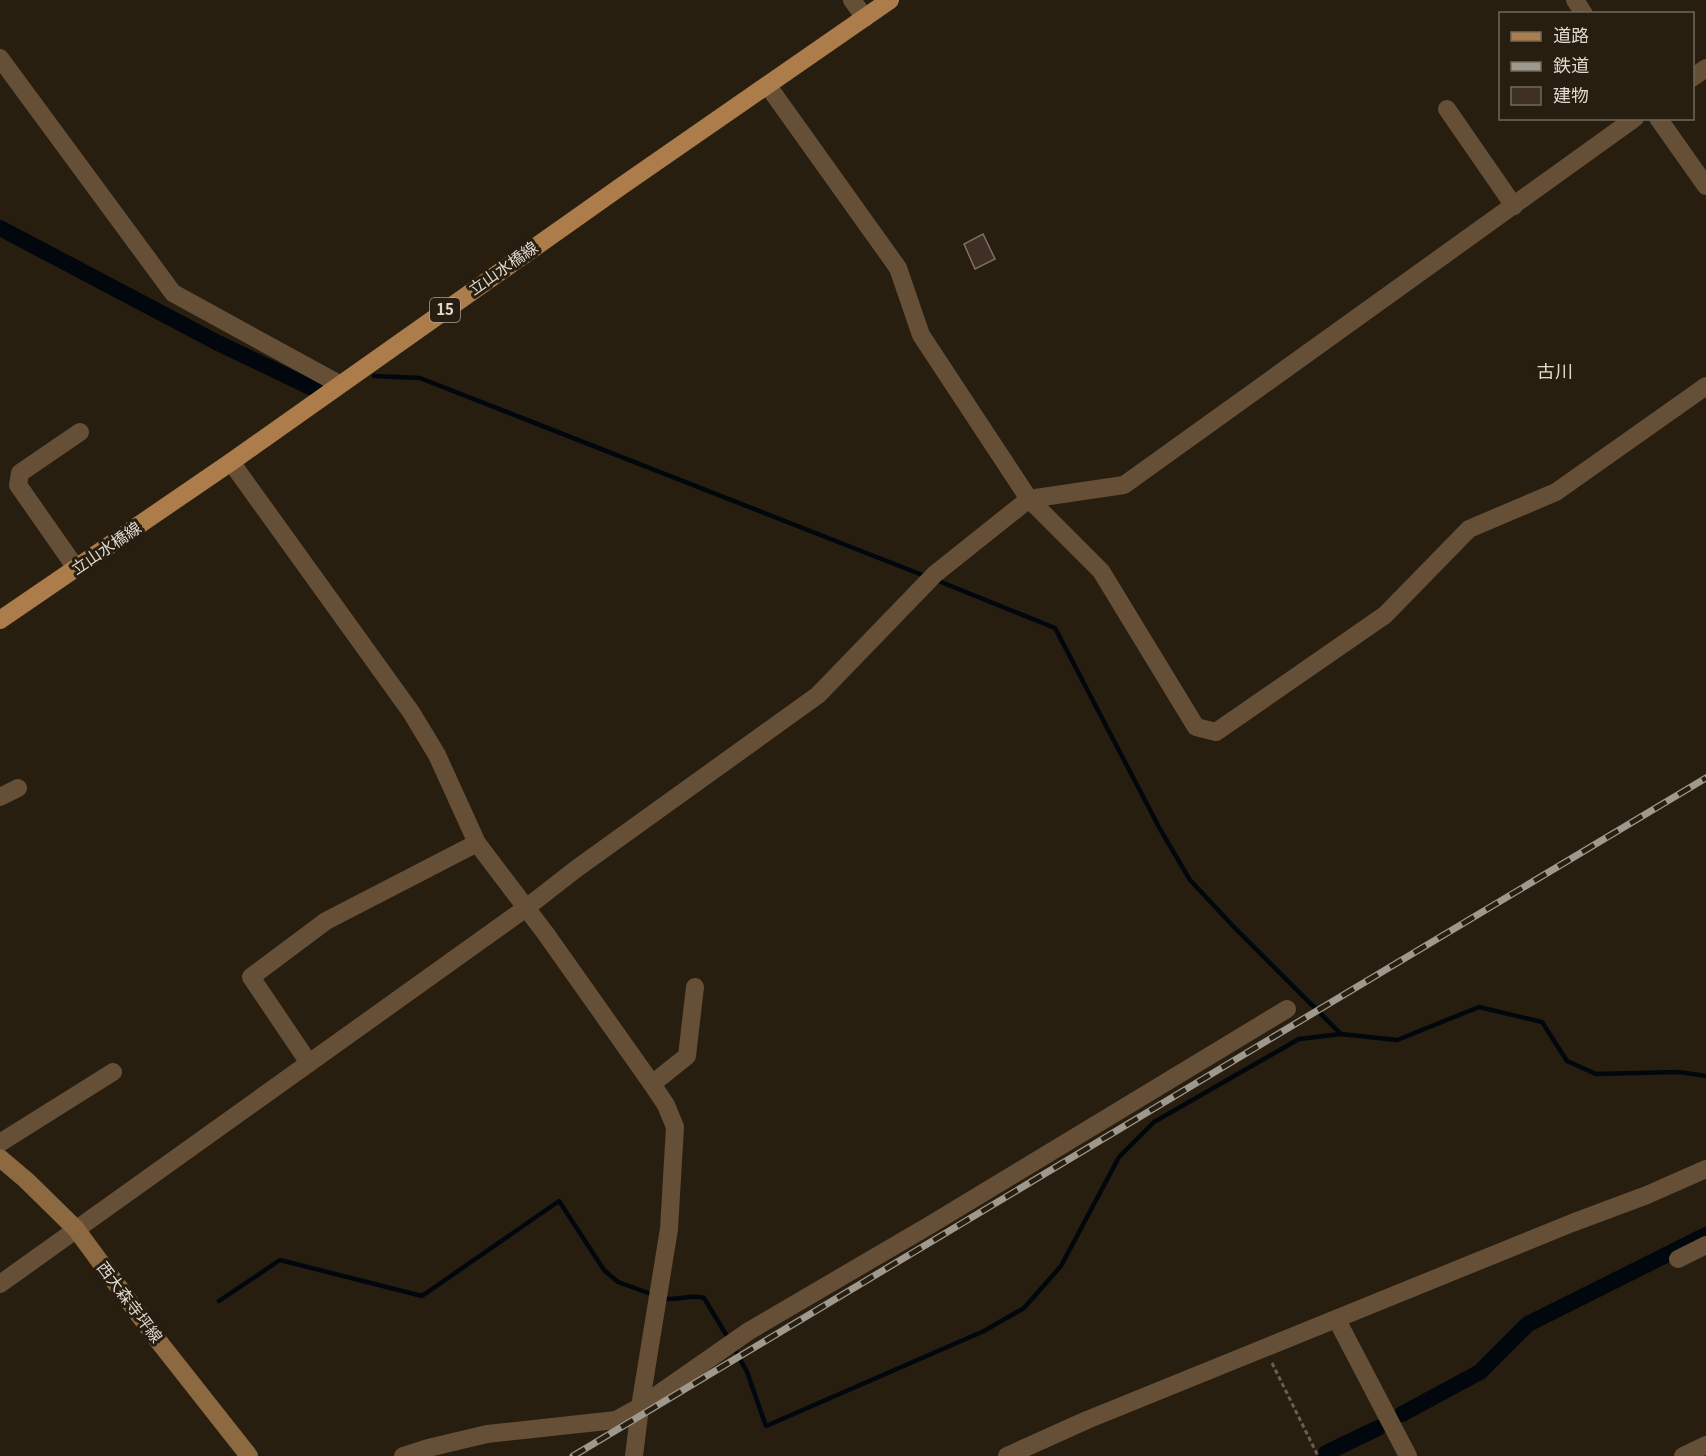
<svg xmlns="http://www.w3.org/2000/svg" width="1706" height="1456" font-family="Georgia,'Noto Sans JP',serif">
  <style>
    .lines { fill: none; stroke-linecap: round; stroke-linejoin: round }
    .stream { stroke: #01070c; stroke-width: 4.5 }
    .canal { stroke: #01070c; stroke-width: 16 }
    .building { fill: #3f2f25; stroke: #826f65; stroke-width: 1.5 }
    .path { stroke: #675f53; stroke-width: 3; stroke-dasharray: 4.5 3; stroke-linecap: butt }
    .street { stroke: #664f37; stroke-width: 18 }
    .secondary { stroke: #8d6942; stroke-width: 18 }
    .primary { stroke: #ac7d4a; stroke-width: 18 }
    .rail-casing { stroke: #9f988d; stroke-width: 7 }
    .rail { stroke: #271e10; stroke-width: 4.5; stroke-dasharray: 14; stroke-linecap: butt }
    .labels { text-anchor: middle; stroke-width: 6; stroke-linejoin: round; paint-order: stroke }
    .shield { fill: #271e10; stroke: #a8a196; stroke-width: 1.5 }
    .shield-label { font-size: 15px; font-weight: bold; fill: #dfd9d0 }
    .street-label { font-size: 16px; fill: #dfd9d0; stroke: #271e10 }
    .neighbourhood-label { font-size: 18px; fill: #e5dac7; stroke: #271e10 }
  </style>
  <rect width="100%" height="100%" fill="#271e10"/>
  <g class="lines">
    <g class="stream">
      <path d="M374 376 420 378 925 576"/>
      <path d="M936 580 1055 628 1160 829 1190 880 1233 926 1341 1034 1397 1040 1479 1007 1542 1022 1567 1061 1596 1074 1679 1072 1706 1076"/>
      <path d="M662 1298C677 1302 689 1293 704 1298L730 1341"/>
      <path d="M219 1301 280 1260 422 1296 559 1201 604 1270 618 1282 654 1295"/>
      <path d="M734 1348 747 1372 766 1426 984 1331 1024 1308 1061 1266 1119 1157 1154 1122 1299 1039 1341 1034"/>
    </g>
    <g class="canal">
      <path d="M0 228 218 343 310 387 319 386"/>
      <path d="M1402 1414 1480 1372 1528 1324 1706 1235"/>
      <path d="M1326 1453 1378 1428"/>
    </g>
  </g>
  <path class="building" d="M983 234 995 259 975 269 964 244Z"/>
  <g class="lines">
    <path class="path" d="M1272 1363 1318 1456"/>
    <g class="street">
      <path d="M852 0 865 18"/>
      <path d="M1575 0 1584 14"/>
      <path d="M0 58 173 293 339 384"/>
      <path d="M1692 78 1706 68"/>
      <path d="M768 86 898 268 921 335 1029 499 1101 571 1196 727 1216 732 1385 615 1469 529 1556 492 1706 386"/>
      <path d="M1447 109 1514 206"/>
      <path d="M1658 118 1706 186"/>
      <path d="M231 462 411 712 437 755 477 843 546 934 652 1084 666 1105 675 1127 669 1229 640 1407 634 1456"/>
      <path d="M76 568 18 485 20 473 80 432"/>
      <path d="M0 797 18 788"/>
      <path d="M309 1063 251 977 326 921 477 843"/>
      <path d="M652 1084 687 1056 695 987"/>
      <path d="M0 1143 113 1072"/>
      <path d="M1678 1259 1706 1245"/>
      <path d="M0 1284 526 908 576 869 818 695 935 574 1029 499 1124 485 1635 118"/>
      <path d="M1337 1320 1408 1456"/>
      <path d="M403 1456 428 1448 487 1434 616 1420 640 1407 749 1331 930 1225 1287 1009"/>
      <path d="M1007 1456 1087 1420 1572 1223 1647 1195 1706 1169"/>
      <path d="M1683 1456 1706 1445"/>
    </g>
    <path class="secondary" d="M0 1158 26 1180 76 1229 156 1338 249 1456"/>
    <path class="primary" d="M0 620 231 462 623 185 890 0"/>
    <g class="rail-casing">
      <path id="rail" d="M573 1456 1706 778"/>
    </g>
    <use href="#rail" class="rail"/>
  </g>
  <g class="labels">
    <rect class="shield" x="430" y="298" width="30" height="24" rx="4.5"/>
    <g class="shield-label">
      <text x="445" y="315">15</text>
    </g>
    <g class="street-label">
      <text transform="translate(503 268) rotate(-35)" y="6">立山水橋線</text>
      <text transform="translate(106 548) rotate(-34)" y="6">立山水橋線</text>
      <text transform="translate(130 1302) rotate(53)" y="6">西大森寺坪線</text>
    </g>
    <g class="neighbourhood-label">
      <text x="1555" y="378">古川</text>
    </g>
  </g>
  <rect x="1499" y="12" width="195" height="108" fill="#271e10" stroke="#71695d" stroke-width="1.5"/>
  <rect x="1511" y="32" width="30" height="9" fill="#ac7d4a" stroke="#71695d" stroke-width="1.5"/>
  <text x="1553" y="42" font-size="18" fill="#dfd9d0">道路</text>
  <rect x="1511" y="62" width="30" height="9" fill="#9f988d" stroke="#71695d" stroke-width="1.5"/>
  <text x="1553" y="72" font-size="18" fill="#dfd9d0">鉄道</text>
  <rect x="1511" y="87" width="30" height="18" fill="#3f2f25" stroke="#71695d" stroke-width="1.5"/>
  <text x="1553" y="102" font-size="18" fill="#dfd9d0">建物</text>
</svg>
